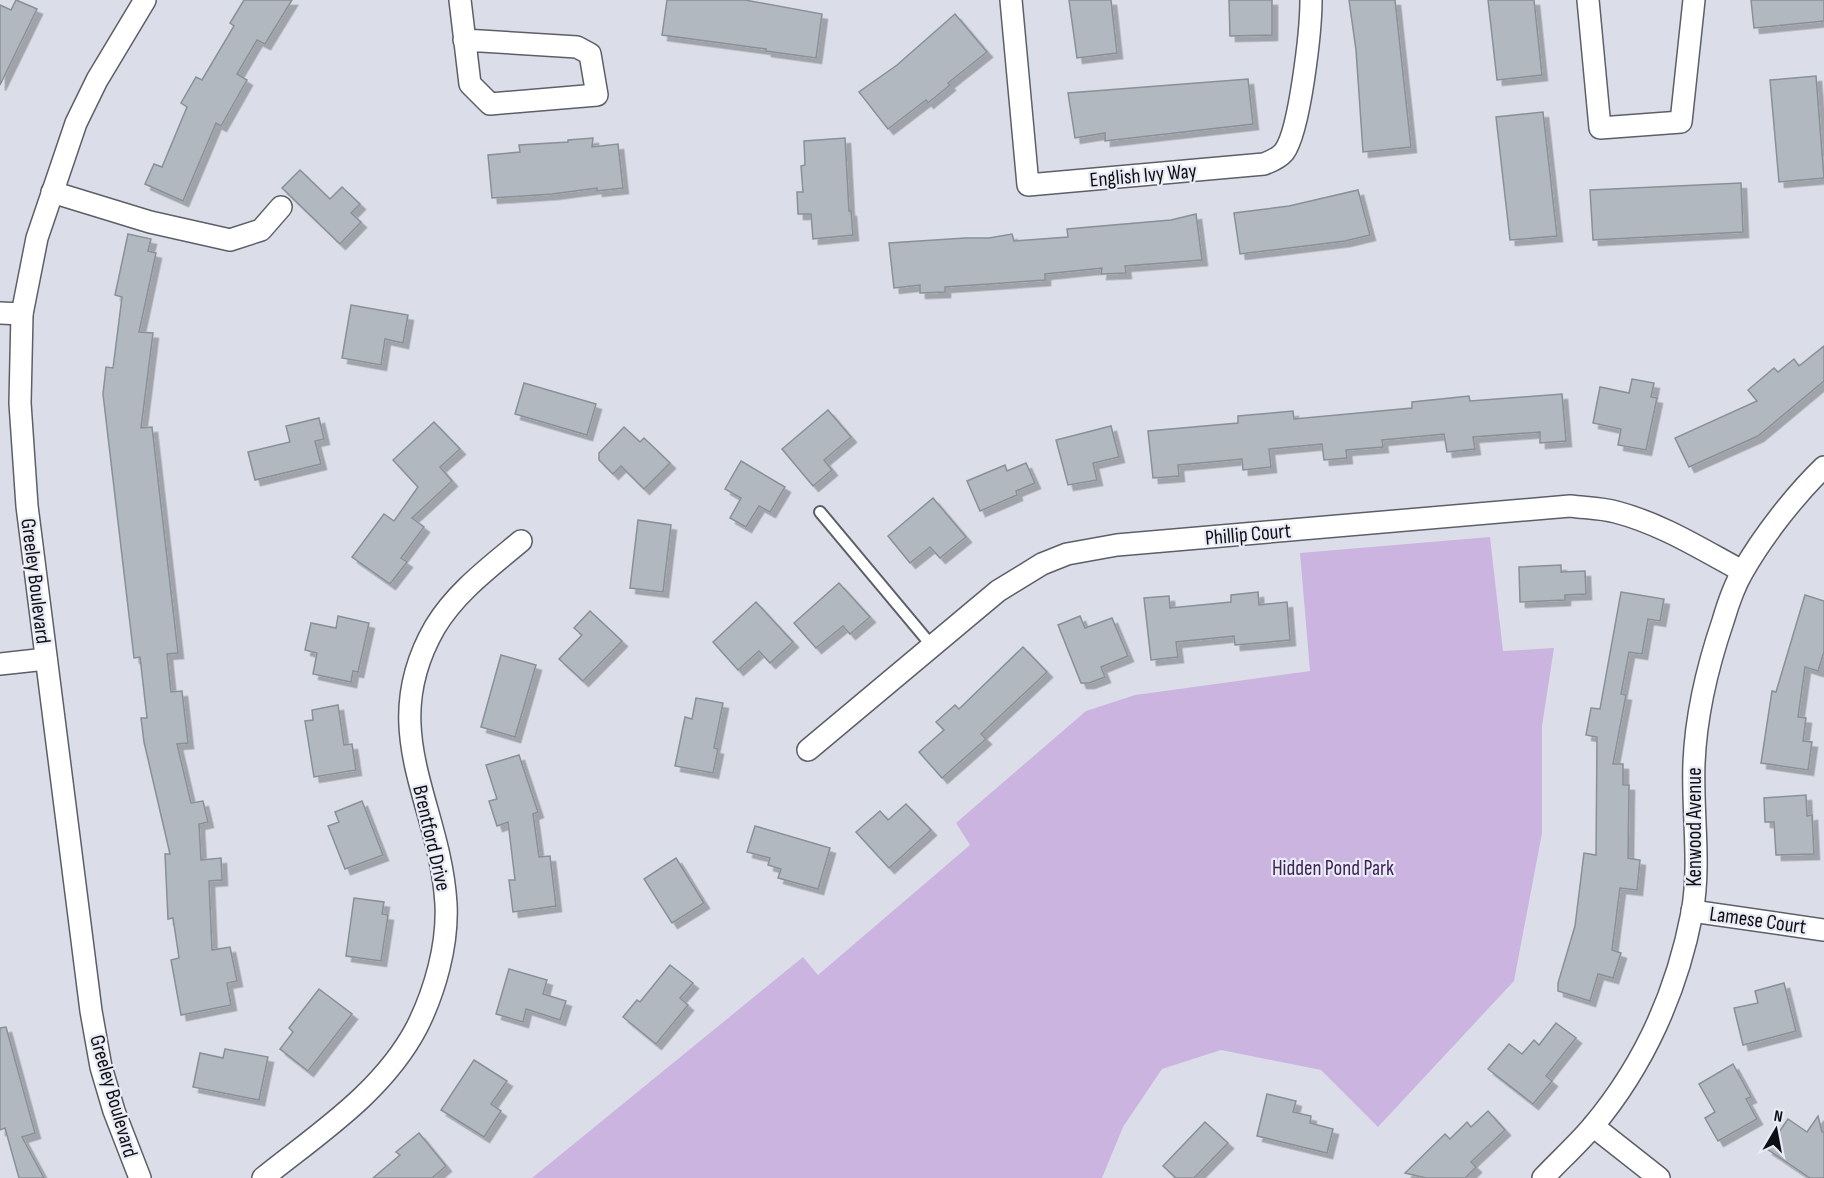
<svg xmlns="http://www.w3.org/2000/svg" width="1824" height="1178" font-family="'Sofia Sans Condensed',sans-serif">
  <style>
    .green { fill: #cbb5e0 }
    .building { fill: #b1b8c0; stroke: #899097; stroke-width: 1.5; filter: url(#shadow) }
    .lines { fill: none; stroke-linecap: round; stroke-linejoin: round }
    .service-casing { stroke: #5d5f68; stroke-width: 14 }
    .minor-casing { stroke: #5d5f68; stroke-width: 24 }
    .service { stroke: #fff; stroke-width: 10 }
    .minor { stroke: #fff; stroke-width: 21 }
    .labels { text-anchor: middle; stroke-width: 4.5; stroke-linejoin: round; paint-order: stroke }
    .street-label { font-size: 21px; fill: #0e0f12; stroke: #e8ebf5 }
    .park-label { font-size: 21px; fill: #402157; stroke: #e8ebf5 }
  </style>
  <defs>
    <filter id="shadow"><feDropShadow dx="5.5" dy="5.5" stdDeviation="0" flood-color="#0004"/></filter>
  </defs>
  <rect width="100%" height="100%" fill="#dbdee8"/>
  <path class="green" d="M1490 537 1503 651 1554 648 1542 726V833L1514 981 1378 1127 1321 1070 1221 1050 1162 1069 1123 1127 1102 1178H532L803 957 818 975 970 845 956 823 1086 711 1135 695 1310 671 1300 553Z"/>
  <g class="building">
    <path d="M16 0 37 9 0 85V5L11 10Z"/>
    <path d="M244 0H292L265 44 257 40 237 74 247 80 221 126 216 123 183 201 145 184 154 164 162 167 187 107 181 103 196 77 202 80 234 26 230 23Z"/>
    <path d="M667 0H745L822 14 816 58 766 51V49L662 35Z"/>
    <path d="M1069 0H1111L1117 53 1077 58Z"/>
    <path d="M1229 0H1272V35L1230 36Z"/>
    <path d="M1349 0H1395L1411 147 1363 152 1356 50Z"/>
    <path d="M1488 0H1534L1542 75 1497 80Z"/>
    <path d="M1751 0H1824V21L1754 28Z"/>
    <path d="M955 14 987 52 948 83 950 85 928 103 926 100 888 129 859 92 897 65Z"/>
    <path d="M1816 76 1824 178 1779 182 1770 80Z"/>
    <path d="M1248 79 1253 124 1105 141V133L1075 138 1068 93Z"/>
    <path d="M1543 112 1557 236 1510 240 1496 117Z"/>
    <path d="M593 138 592 147 618 144 623 188 597 191V188L552 194 492 198 488 155 520 152 519 145 568 142V140Z"/>
    <path d="M845 138 849 211H851L853 235 813 239 811 214H798L797 192H803L801 166 805 165 804 141Z"/>
    <path d="M300 170 330 199 342 187 360 204 351 213 361 222 340 244 282 188Z"/>
    <path d="M1741 183 1743 232 1593 240 1590 190Z"/>
    <path d="M1358 190 1370 235 1345 241 1240 254 1234 213 1289 206Z"/>
    <path d="M1196 214 1202 260 1125 266 1126 273 1101 274 1102 268 1045 274V280L945 287V292L920 293V285L894 288 889 243 965 238H989L1012 234 1014 241 1068 237 1067 229 1171 220Z"/>
    <path d="M128 234 151 239 148 251 156 253 139 332 153 333 141 428 152 427 178 653 167 654 171 692 182 691 188 743 177 744 191 803 203 801 208 822 199 824 201 860 221 858 222 880 209 881 212 950 230 947 237 981 227 983 231 1005 181 1015 171 960 179 958 173 918 168 919 165 854H170L144 742 141 718H147L140 657 134 658 103 394 106 367 113 368 122 297 115 295Z"/>
    <path d="M351 305 408 315 403 343 385 339 381 365 342 358Z"/>
    <path d="M1824 346V381L1758 436 1689 467 1675 438 1757 401 1748 390 1774 368 1778 372 1794 359 1799 366Z"/>
    <path d="M1632 379 1654 383 1651 397 1657 398 1646 450 1618 445 1621 429 1593 423 1600 387 1629 393Z"/>
    <path d="M524 383 596 404 587 435 515 414Z"/>
    <path d="M1562 394 1566 441 1540 443V432L1473 437 1475 449 1447 452 1444 434 1382 440 1383 447 1346 450 1347 458 1324 460 1322 444 1269 449 1271 467 1243 470 1242 459 1178 465 1179 476 1153 478 1148 431 1238 423V416L1293 411 1294 419 1412 408V402L1469 396 1470 401Z"/>
    <path d="M828 410 851 437 824 460 832 470 813 486 782 449Z"/>
    <path d="M319 418 324 439 315 441 321 464 255 480 248 452 290 442 286 426Z"/>
    <path d="M434 422 460 449 440 467 452 481 412 518 424 527 401 558 407 562 390 584 352 557 384 514 394 521 418 487 393 460Z"/>
    <path d="M1111 426 1119 457 1093 463 1097 480 1068 485 1056 440Z"/>
    <path d="M624 427 640 442 644 438 670 463 644 489 621 466 613 474 599 460V453Z"/>
    <path d="M741 461 785 487 770 512 759 506 746 527 730 518 741 498 725 489Z"/>
    <path d="M1026 463 1035 483 1016 491 1017 495 980 511 967 481 1005 465 1007 471Z"/>
    <path d="M933 498 966 537 940 558 930 547 910 563 888 536Z"/>
    <path d="M638 520 671 525 663 592 630 588Z"/>
    <path d="M1561 565V572L1585 571 1586 594 1565 595V600L1520 602 1519 567Z"/>
    <path d="M839 583 870 617 850 634 843 626 816 648 794 623Z"/>
    <path d="M1258 592 1259 605 1287 602 1290 640 1235 645 1234 636 1176 642 1178 657 1151 660 1144 598 1169 596 1170 608 1231 602V595Z"/>
    <path d="M1621 592 1664 599 1660 621 1648 619 1642 654 1629 652 1621 694 1626 695 1613 764H1623V785H1629L1628 858 1640 860 1637 890 1620 888 1612 950 1621 953 1613 978 1598 974 1590 1001 1558 991V983L1575 926 1584 853 1596 855 1597 737 1586 735 1591 708 1600 709Z"/>
    <path d="M1805 595 1824 601V652L1818 671 1805 667 1798 717 1806 718 1803 741 1812 742 1808 770 1761 763 1772 691 1776 692Z"/>
    <path d="M756 602 793 642 770 663 759 651 738 670 713 642Z"/>
    <path d="M590 611 622 641 583 681 559 659 582 635 574 628Z"/>
    <path d="M338 616 369 623 358 672 353 671 351 682 313 674 317 653 305 650 311 623 336 628Z"/>
    <path d="M1080 616 1085 628 1112 618 1128 656 1101 667 1105 677 1089 683H1081L1058 625Z"/>
    <path d="M1023 647 1047 672 981 734 986 739 942 778 919 752 944 730 936 722 955 705 959 709Z"/>
    <path d="M501 655 536 665 515 737 481 727Z"/>
    <path d="M696 698 723 703 714 748 718 749 713 773 675 766 685 717 692 719Z"/>
    <path d="M338 705 344 745 352 744 356 770 314 777 305 721 313 720 312 710Z"/>
    <path d="M519 755 538 812 533 814 539 857 550 856 556 906 513 912 509 880H515L508 822 497 826 489 801 497 799 486 765Z"/>
    <path d="M1806 795 1807 816 1812 815 1814 854 1776 855 1774 822H1765L1764 798Z"/>
    <path d="M362 801 383 855 345 869 328 826 339 822 335 812Z"/>
    <path d="M906 804 931 830 889 868 856 832 880 811 888 820Z"/>
    <path d="M755 826 830 848 818 889 778 878 781 869 768 865 770 858 747 852Z"/>
    <path d="M676 858 704 903 672 923 644 879Z"/>
    <path d="M354 898 384 902 382 914 388 915 381 961 346 956Z"/>
    <path d="M670 965 693 983 680 998 688 1005 656 1044 623 1017 637 1000 640 1002Z"/>
    <path d="M509 969 547 980 543 994 566 1001 560 1020 526 1009 523 1022 496 1014Z"/>
    <path d="M1784 983 1796 1031 1743 1045 1734 1008 1758 1003 1755 991Z"/>
    <path d="M319 989 352 1014 308 1071 280 1049 293 1032 289 1028Z"/>
    <path d="M1556 1023 1576 1038 1546 1076 1552 1081 1533 1104 1488 1069 1509 1044 1522 1054 1534 1040 1539 1045Z"/>
    <path d="M6 1027 35 1133 22 1137 44 1178H19L5 1128 0 1130V1028Z"/>
    <path d="M225 1049 268 1057 259 1100 193 1087 200 1053 223 1058Z"/>
    <path d="M474 1060 507 1081 491 1104 501 1111 484 1137 441 1110Z"/>
    <path d="M1733 1064 1751 1097 1746 1099 1757 1119 1718 1141 1705 1118 1715 1112 1699 1084Z"/>
    <path d="M1267 1094 1296 1101 1293 1112 1311 1116 1310 1123 1333 1129 1327 1153 1257 1136Z"/>
    <path d="M1488 1111 1505 1130 1471 1162 1476 1167 1465 1178H1426L1405 1173 1445 1134 1450 1139 1467 1122 1471 1127Z"/>
    <path d="M1818 1116 1822 1132H1824V1178H1810L1767 1149 1788 1119 1807 1132Z"/>
    <path d="M1205 1122 1228 1143 1194 1178H1176L1163 1166Z"/>
    <path d="M419 1133 446 1166 432 1178H373L400 1155 396 1152Z"/>
  </g>
  <g class="lines">
    <g class="service-casing">
      <path id="service" d="M820 512 932 646"/>
    </g>
    <g class="minor-casing">
      <g id="minor">
        <path d="M460 0 470 84 490 104 597 95 590 54 577 47 464 40"/>
        <path d="M1011 0 1028 185 1264 164C1272 161 1279 158 1284 152 1300 131 1311 29 1311 0"/>
        <path d="M1588 0 1600 128 1681 122 1694 0"/>
        <path d="M52 192 150 222 230 240 261 230 281 207"/>
        <path d="M0 313 22 314"/>
        <path d="M0 664 46 659"/>
        <path d="M808 750 998 591 1042 564 1067 554 1117 545 1570 506C1585 508 1601 508 1616 512 1662 524 1701 549 1742 571"/>
        <path d="M1692 911 1824 930"/>
        <path d="M1593 1126 1659 1178"/>
        <path d="M140 1178 114 1111 101 1067 91 1011 27 506 20 403 22 314 37 238 76 123 97 80 145 0"/>
        <path d="M263 1178C319 1133 383 1092 417 1027 435 991 448 945 446 904 440 802 375 731 435 627 456 592 490 567 521 541"/>
        <path d="M1543 1178C1559 1161 1578 1144 1593 1126 1644 1065 1677 991 1692 913 1701 864 1692 813 1694 763 1696 714 1707 668 1723 621 1728 604 1734 586 1743 571 1763 536 1795 495 1824 467"/>
      </g>
    </g>
    <use href="#service" class="service"/>
    <use href="#minor" class="minor"/>
  </g>
  <g class="labels">
    <g class="street-label">
      <text transform="translate(1143 175) rotate(-5)" y="7">English Ivy Way</text>
      <text transform="translate(1248 534) rotate(-5)" y="7">Phillip Court</text>
      <text transform="translate(36 581) rotate(83)" y="7">Greeley Boulevard</text>
      <text transform="translate(1694 827) rotate(-90)" y="7">Kenwood Avenue</text>
      <text transform="translate(432 838) rotate(77)" y="7">Brentford Drive</text>
      <text transform="translate(1758 920) rotate(8)" y="7">Lamese Court</text>
      <text transform="translate(114 1096) rotate(74)" y="7">Greeley Boulevard</text>
    </g>
    <g class="park-label">
      <text x="1333" y="875">Hidden Pond Park</text>
    </g>
  </g>
  <g transform="translate(1776 1130) rotate(10)" stroke="#e8ebf5" stroke-width="4.5" paint-order="stroke">
  <path d="M0-4.5L10 22L0 15L-10 22Z" fill="#0e0f12"/>
  <text y="-9" font-size="16" font-weight="bold" text-anchor="middle" fill="#0e0f12">N</text>
  </g>
</svg>
